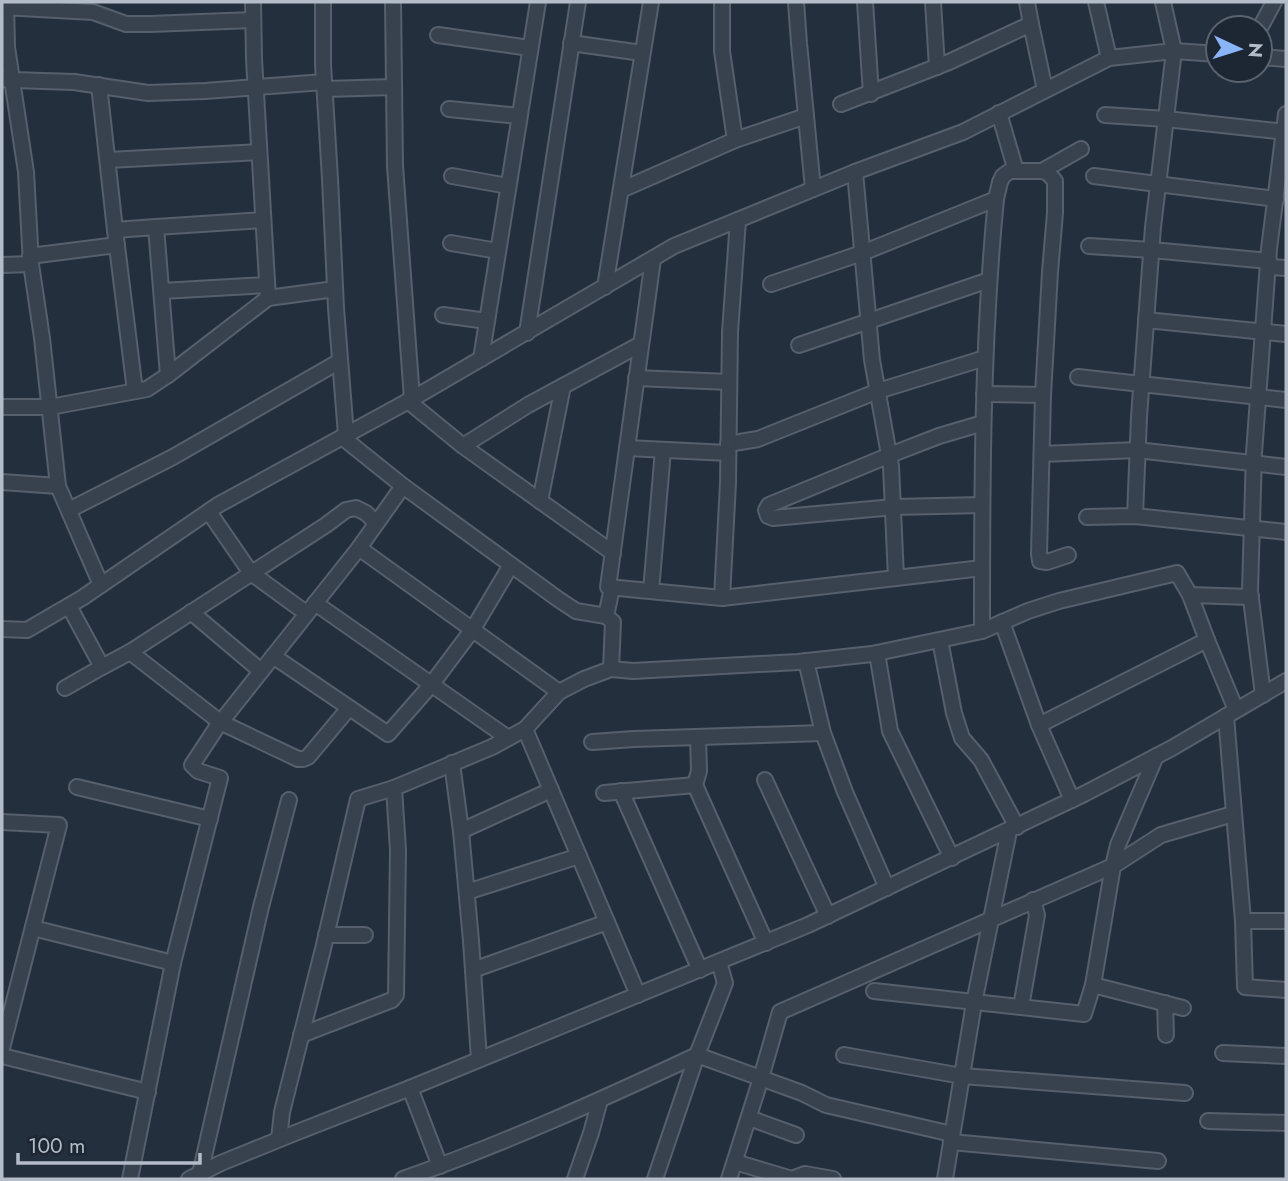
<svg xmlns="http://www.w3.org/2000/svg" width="1288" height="1181" font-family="Jost,sans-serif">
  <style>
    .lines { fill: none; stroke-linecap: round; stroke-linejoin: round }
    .minor-casing { stroke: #565f6c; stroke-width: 18 }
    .minor { stroke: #38414e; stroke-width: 14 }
  </style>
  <rect width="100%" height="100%" fill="#242f3e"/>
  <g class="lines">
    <g class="minor-casing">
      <g id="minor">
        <path d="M6 2 7 47 26 172 31 264 42 338 58 486 101 585"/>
        <path d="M253 2 254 59 268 298 335 289"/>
        <path d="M323 2V64L330 179 336 308 346 435"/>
        <path d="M393 2 395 166 412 399"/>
        <path d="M722 2V51L735 140"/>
        <path d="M796 2 799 43 813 189"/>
        <path d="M865 2 871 94"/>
        <path d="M933 2 937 67"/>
        <path d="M1027 2 1031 24"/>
        <path d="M1096 2 1109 58"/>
        <path d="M2 7 93 12 126 24H150L253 20"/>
        <path d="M1260 28 1274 2"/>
        <path d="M438 35 530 48"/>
        <path d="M571 43 642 53"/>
        <path d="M1260 57 1286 59"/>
        <path d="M2 79 13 80 74 82 148 93 205 91 324 82"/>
        <path d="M99 85 115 230 156 227"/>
        <path d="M325 89 394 87"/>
        <path d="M841 104 949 62 1031 24 1045 90"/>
        <path d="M449 109 519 116"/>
        <path d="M999 113 1016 171"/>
        <path d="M1105 115 1166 119 1286 132"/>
        <path d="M108 160 259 152"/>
        <path d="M1042 171 1081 149"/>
        <path d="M855 172 872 360 891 466 896 578 982 568"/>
        <path d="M452 176 508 186"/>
        <path d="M1094 176 1276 199"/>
        <path d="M621 190 735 140 806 116"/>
        <path d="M115 230 135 391"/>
        <path d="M451 243 498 251"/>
        <path d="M1089 246 1152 250 1269 261"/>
        <path d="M30 256 117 245"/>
        <path d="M653 259 608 587 722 598 896 578"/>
        <path d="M2 265 31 264"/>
        <path d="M1268 267 1286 268"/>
        <path d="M771 284 862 253 996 199 1000 182 1003 176 1010 171H1042L1048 173 1055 181V213L1050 272 1043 395 1039 554 1040 561 1047 562 1068 555"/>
        <path d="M605 287 651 2"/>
        <path d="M162 291 267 285"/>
        <path d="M443 315 487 321"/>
        <path d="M1146 320 1286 334"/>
        <path d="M527 333 578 2"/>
        <path d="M799 345 989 280"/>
        <path d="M481 359 538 2"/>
        <path d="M168 375 268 298"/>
        <path d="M1078 377 1286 400"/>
        <path d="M636 378 729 382"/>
        <path d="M984 394 1043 395"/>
        <path d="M408 401 463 446 613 553"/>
        <path d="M2 407H50L147 389 168 375 156 227 263 220"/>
        <path d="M342 437 403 486 558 599 576 611 606 616 612 588"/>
        <path d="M728 444 758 439 878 391 985 358"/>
        <path d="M463 446 528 405 641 344"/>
        <path d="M627 448 728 453"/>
        <path d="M1042 454 1137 450 1286 467"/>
        <path d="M2 482 58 486"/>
        <path d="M540 501 563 386"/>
        <path d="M982 505 894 507 773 518 768 516 766 510 769 505 890 455 939 436 983 423"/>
        <path d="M69 510 173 457 340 361"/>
        <path d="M209 512 251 573 306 613"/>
        <path d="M1135 516 1139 417 1153 227 1174 51 1163 2"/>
        <path d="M1087 517 1135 516 1286 532"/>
        <path d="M359 548 559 692 584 679 611 669"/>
        <path d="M651 591 663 450"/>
        <path d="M1190 595 1207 640"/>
        <path d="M722 598 728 483 730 332 738 220"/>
        <path d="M315 603 508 738"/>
        <path d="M69 606 102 667 130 652 326 525 346 510 356 508 366 513 376 523"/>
        <path d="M191 612 261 671"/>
        <path d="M606 616 613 622 611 669 633 671 798 662 872 654 982 631 1028 611 1059 601 1177 573 1190 595 1251 597"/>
        <path d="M1002 622 1039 725"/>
        <path d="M2 629 27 630 82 598 218 505 412 399 674 246 855 172 963 132 1109 58 1174 51 1218 54"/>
        <path d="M982 631C982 486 982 342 996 199"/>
        <path d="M940 640 954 713 962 738 981 760 1017 827"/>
        <path d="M130 652 220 722 298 759H303L308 757 349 708"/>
        <path d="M877 653 890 731 952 858"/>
        <path d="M273 656 388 734 431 685 473 629 511 565"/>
        <path d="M806 661 823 733 845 792 887 888"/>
        <path d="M65 688 102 667"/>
        <path d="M1263 695 1250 591 1254 453 1269 249 1286 114"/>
        <path d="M1226 716 1243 921H1286"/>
        <path d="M525 729 638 995"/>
        <path d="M592 742 634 739 823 733"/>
        <path d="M452 763 461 831 551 790"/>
        <path d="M765 780 828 916"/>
        <path d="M695 785 699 771 698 737"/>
        <path d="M77 787 210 819"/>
        <path d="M621 791 700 970"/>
        <path d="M604 793 695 785 766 943"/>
        <path d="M1072 800 1039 725 1207 640 1236 710"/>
        <path d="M2 822 59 825 2 1048"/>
        <path d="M461 831 471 941 479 1059"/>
        <path d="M467 892 579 856"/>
        <path d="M1243 921 1245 987 1286 990"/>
        <path d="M33 928 173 963"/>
        <path d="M326 935H365"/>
        <path d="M719 962 725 983 697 1055 802 1093 826 1105 952 1134"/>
        <path d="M473 970 607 922"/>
        <path d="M1093 985 1183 1008"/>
        <path d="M874 991 1084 1014 1093 985 1113 866 1161 835 1233 814"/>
        <path d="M1165 1003 1166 1035"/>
        <path d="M1021 1007 1037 915 1033 900"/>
        <path d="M301 1035 392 1000 396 995 398 850 394 788 492 747 525 729 559 692"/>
        <path d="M1223 1053 1286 1056"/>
        <path d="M844 1055 962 1076 1185 1093"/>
        <path d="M2 1056 148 1092"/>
        <path d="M410 1088 440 1166"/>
        <path d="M749 1118 796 1135"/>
        <path d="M1208 1121 1286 1123"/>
        <path d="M279 1139 282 1112 323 949 358 799 394 788"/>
        <path d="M951 1142 1158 1161"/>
        <path d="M735 1162 792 1179 805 1174 833 1179"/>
        <path d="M200 1174 261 907 289 800"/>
        <path d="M130 1179 173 963 220 778 198 771 192 765 217 727 359 548 403 486"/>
        <path d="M189 1179 221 1163 295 1133 410 1088 808 925 1084 794 1172 748 1286 681"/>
        <path d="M403 1179C503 1144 601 1100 697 1055"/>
        <path d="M575 1179 591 1133 600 1100"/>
        <path d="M655 1179 697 1055"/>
        <path d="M729 1179 761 1078 780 1012 1113 866 1118 845 1156 756"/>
        <path d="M945 1179 974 1003 1009 831"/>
      </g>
    </g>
    <use href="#minor" class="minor"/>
  </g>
  <rect width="1288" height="1181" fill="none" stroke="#b4bcc9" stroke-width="7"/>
  <g transform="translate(1239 49) rotate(94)"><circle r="33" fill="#1d2633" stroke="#59626f" stroke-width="2"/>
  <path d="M0-5L12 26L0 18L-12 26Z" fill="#8ab4f8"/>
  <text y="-10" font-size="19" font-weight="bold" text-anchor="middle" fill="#b4bcc9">N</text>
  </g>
  <path d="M18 1153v10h182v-10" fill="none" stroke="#b4bcc9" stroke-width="3.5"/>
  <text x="28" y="1153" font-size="21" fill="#b4bcc9" stroke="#1d2633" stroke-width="5" paint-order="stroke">100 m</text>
</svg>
